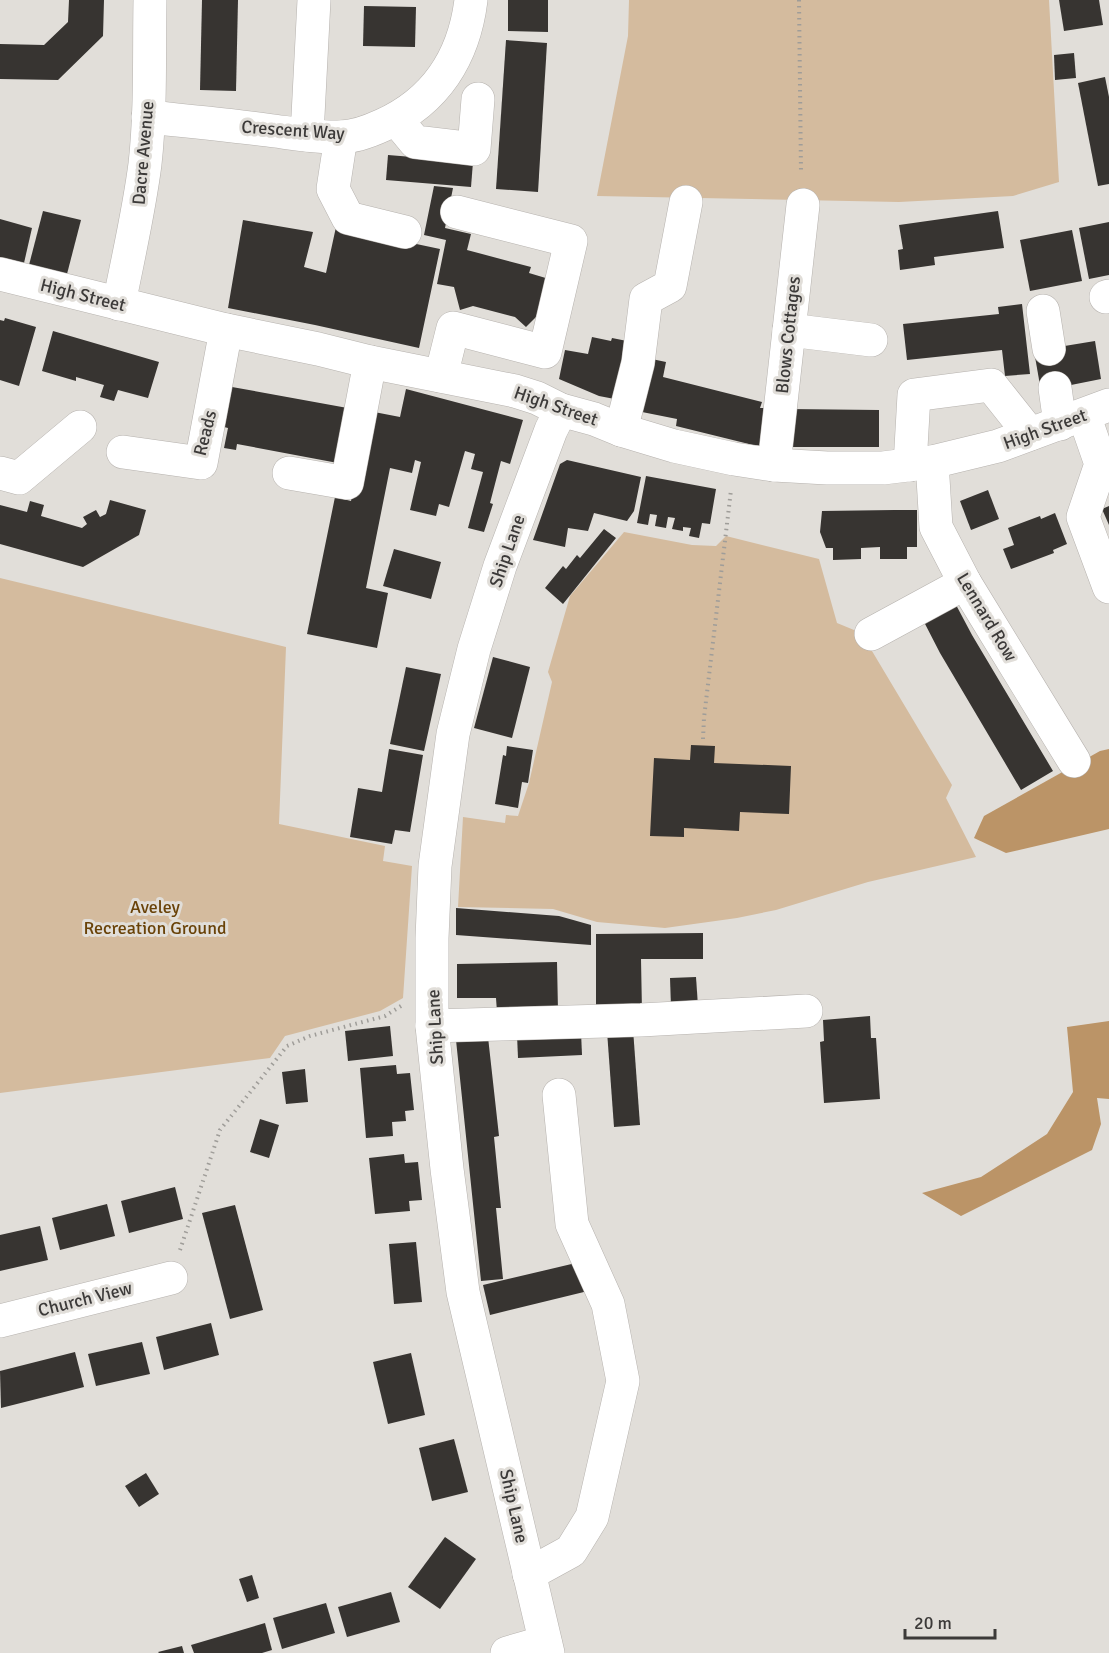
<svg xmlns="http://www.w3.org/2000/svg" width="1109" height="1653" font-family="Signika,sans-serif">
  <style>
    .green { fill: #d4bb9e }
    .forest { fill: #bb9467 }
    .building { fill: #373431 }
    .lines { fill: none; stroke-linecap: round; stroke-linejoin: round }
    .minor-casing { stroke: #b6b2ae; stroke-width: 34 }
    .path { stroke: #9f9d99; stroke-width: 4; stroke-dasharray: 1.5 4.5; stroke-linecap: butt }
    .minor { stroke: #fff; stroke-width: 33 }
    .labels { text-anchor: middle; stroke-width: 6; stroke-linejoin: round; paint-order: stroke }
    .street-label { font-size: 18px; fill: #3c3a39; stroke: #e1ded9 }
    .park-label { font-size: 18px; fill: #694208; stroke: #e1ded9 }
  </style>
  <rect width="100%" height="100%" fill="#e1ded9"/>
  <g class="green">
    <path d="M629 0H1049L1059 182 1013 196 899 202 597 196 628 36Z"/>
    <path d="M624 532 692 545 716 546 726 536 819 559 837 623 854 630 869 646 952 785 946 798 976 857 868 882 776 910 737 918 665 928 597 922 553 909 458 907 463 817 505 823 506 815 518 816 529 783 552 682 548 672 570 596Z"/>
    <path d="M0 578 286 647 279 824 385 846 383 861 412 866 403 998 380 1011 285 1036 270 1058 0 1093Z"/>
  </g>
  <g class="forest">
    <path d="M1109 749V829L1006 853 974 838 984 816 1100 751Z"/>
    <path d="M1109 1021V1099L1097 1098 1101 1124 1092 1150 961 1216 922 1193 981 1177 1047 1134 1073 1092 1067 1027Z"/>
  </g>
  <g class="building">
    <path d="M69 0H104L103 36 58 80 0 79V44L44 45 68 22Z"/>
    <path d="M202 0H238L236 91 200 90Z"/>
    <path d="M508 0H548V32L508 31Z"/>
    <path d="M1059 0H1099L1103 25 1064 31Z"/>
    <path d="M364 6 416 7 415 47 363 46Z"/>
    <path d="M506 40 547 43 538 192 496 189Z"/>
    <path d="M1074 53 1076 78 1055 80 1054 55Z"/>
    <path d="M1105 77 1109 97V184L1098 186 1078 83Z"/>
    <path d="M388 155 473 162 471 187 386 180Z"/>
    <path d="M434 186 453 188 445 228 471 234 467 250 531 267 529 273 549 279 545 308 526 327 515 317 473 306 460 310 454 287 437 284 446 240 424 235Z"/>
    <path d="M43 211 81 220 67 274 29 265Z"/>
    <path d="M998 211 1004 248 934 257 935 265 900 270 898 250 903 249 899 225Z"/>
    <path d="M0 219 32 228 24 263 0 257Z"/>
    <path d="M243 220 313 232 304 267 326 273 336 227 440 249 419 348 315 325 228 308Z"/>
    <path d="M1109 222V275L1089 279 1079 228Z"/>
    <path d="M1072 230 1082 281 1030 291 1020 240Z"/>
    <path d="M1022 304 1030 374 1005 376 1002 350 907 360 903 324 999 314 998 307Z"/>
    <path d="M5 318 36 327 19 386 0 380V320L4 321Z"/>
    <path d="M53 331 159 362 148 398 118 390 114 401 100 397 104 385 76 377V381L42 371Z"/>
    <path d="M592 337 611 341 612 338 637 343 625 401 599 396 559 379 565 350 588 354Z"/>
    <path d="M1095 341 1101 379 1041 391 1034 351Z"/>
    <path d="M647 358 666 362 663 377 762 402 760 408H771L769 446 753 445 676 426 677 419 637 411Z"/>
    <path d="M232 387 353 409 343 464 237 444 236 450 224 448 228 428 224 427Z"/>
    <path d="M406 389 523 420 510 464 501 461 490 503 493 504 484 532 468 528 483 472 471 469 475 454 465 451 449 507 439 504 436 516 410 510 421 462 415 460 412 473 390 468 366 588 388 593 377 648 307 634 335 497 351 501 369 411 400 417Z"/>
    <path d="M788 409 879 410V447H788Z"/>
    <path d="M567 460 641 477 634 511 627 521 594 513 588 531 568 528 565 547 533 540 560 464Z"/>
    <path d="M646 476 716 489 710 524 702 523 699 538 689 536 691 528 683 527V531L672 529 675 518 668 517 666 528 655 526 657 515 650 514 648 525 637 523Z"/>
    <path d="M988 490 999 519 971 530 960 501Z"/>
    <path d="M110 500 146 510 139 535 83 567 0 544V505L27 512 30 501 44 505 41 516 82 528 87 524 83 517 96 510 100 517 106 514Z"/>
    <path d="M1109 506V525L1102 509Z"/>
    <path d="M894 510H917V547H907V559H880V547L861 548V559L833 560V548H826L820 532 822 511Z"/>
    <path d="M1055 513 1067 544 1053 550 1054 553 1011 569 1003 549 1014 545 1008 528 1040 516 1041 519Z"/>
    <path d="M604 529 616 538 563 604 545 588 563 566 566 569 577 555 580 558Z"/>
    <path d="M394 549 441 562 431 599 383 586Z"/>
    <path d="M955 603 972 635 1053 771 1021 790 940 653 923 620Z"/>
    <path d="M493 657 530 667 512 738 474 728Z"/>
    <path d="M406 667 441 674 424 751 390 744Z"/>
    <path d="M691 745 715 746 714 763 791 766 789 814 740 812 739 831 684 828V837L650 836 654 758 690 760Z"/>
    <path d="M507 746 533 750 528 783 522 782 518 808 495 804 503 755 506 756Z"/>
    <path d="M389 749 423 755 410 832 395 830 392 844 350 837 358 788 382 792Z"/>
    <path d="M456 908 559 916 591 925V945L456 935Z"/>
    <path d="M703 933V959H641L642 1012H596V934Z"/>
    <path d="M557 962 558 1011 497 1012 496 998H457V964Z"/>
    <path d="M696 977 698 1006 671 1007 670 978Z"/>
    <path d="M870 1016 871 1038H876L880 1099 824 1103 820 1042 824 1041 823 1020Z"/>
    <path d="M390 1026 393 1056 348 1061 345 1031Z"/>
    <path d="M633 1029 640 1125 614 1127 607 1031Z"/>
    <path d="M581 1032 582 1055 518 1058 517 1035Z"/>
    <path d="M488 1037 499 1136 494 1137 501 1208H496L503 1279 481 1281 456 1040Z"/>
    <path d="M396 1065 397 1074 410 1073 414 1110 405 1111 406 1121 392 1122 393 1136 366 1138 360 1068Z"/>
    <path d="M305 1069 308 1102 286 1104 282 1072Z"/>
    <path d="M260 1119 279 1125 269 1158 250 1152Z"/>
    <path d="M404 1154 405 1163 418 1162 422 1200 409 1201 410 1211 375 1214 369 1158Z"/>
    <path d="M175 1187 183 1219 129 1233 121 1201Z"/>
    <path d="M107 1204 115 1236 60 1250 52 1218Z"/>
    <path d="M235 1205 263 1310 230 1319 202 1213Z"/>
    <path d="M40 1226 48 1260 0 1271V1235Z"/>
    <path d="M416 1242 422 1302 394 1304 389 1244Z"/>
    <path d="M580 1262 588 1291 490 1315 483 1285Z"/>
    <path d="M211 1323 219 1355 164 1370 156 1337Z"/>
    <path d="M142 1342 150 1374 96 1386 88 1354Z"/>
    <path d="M75 1352 84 1387 1 1408 0 1371Z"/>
    <path d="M411 1353 425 1415 388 1424 373 1362Z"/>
    <path d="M454 1439 468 1492 432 1501 419 1448Z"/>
    <path d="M146 1473 159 1494 139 1507 125 1486Z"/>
    <path d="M445 1537 476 1559 440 1609 408 1587Z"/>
    <path d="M252 1575 259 1598 247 1602 239 1579Z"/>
    <path d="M391 1592 400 1622 347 1637 338 1607Z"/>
    <path d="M326 1603 335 1633 282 1649 273 1618Z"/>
    <path d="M265 1623 272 1650 262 1653H194L191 1645Z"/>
    <path d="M182 1646 184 1653H159L158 1652Z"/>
  </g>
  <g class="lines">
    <g class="minor-casing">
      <g id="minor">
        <path d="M148 117C188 121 227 125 267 130 291 133 315 138 340 137 354 137 370 131 383 125 436 101 464 57 471 0"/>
        <path d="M396 119 415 142 474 149 478 99"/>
        <path d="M307 135 314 0"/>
        <path d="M341 137 333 189 348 218 405 232"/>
        <path d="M0 274 226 330 318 349 370 362 515 391 537 398 561 410 594 419 621 430 674 446 734 459 774 465 827 468H883L932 462 998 446 1109 405"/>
        <path d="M1106 297 1109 296"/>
        <path d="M119 304C128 258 139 211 145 164 151 110 149 55 150 0"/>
        <path d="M1043 311 1049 349"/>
        <path d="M789 330 871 340"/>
        <path d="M441 376 453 328 545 352 571 241 457 212"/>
        <path d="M1055 388 1060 424"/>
        <path d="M1084 415 1101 464 1083 517 1109 587"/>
        <path d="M621 430 638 363 646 299 670 286 686 202"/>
        <path d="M123 452 201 463 226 330"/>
        <path d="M932 462 936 527 965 583 1074 761"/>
        <path d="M774 465 803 205"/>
        <path d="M910 465 914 395 991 385 1030 434"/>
        <path d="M0 473 19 478 80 427"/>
        <path d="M289 473 347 483 370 362"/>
        <path d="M871 634 965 583"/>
        <path d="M432 1026 641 1020 806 1011"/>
        <path d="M0 1321 171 1278"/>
        <path d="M529 1574 571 1551 592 1517 623 1381 608 1304 572 1224 559 1095"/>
        <path d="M507 1653 545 1642"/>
        <path d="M548 1653 463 1292 447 1169 432 1026V938L435 866 453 734 474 649 500 566 551 430 561 410"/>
      </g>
    </g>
    <g class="path">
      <path d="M799 0 801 173"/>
      <path d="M703 739 704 718 731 490"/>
      <path d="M180 1250 220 1130 287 1046 310 1036 385 1016 401 1006"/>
    </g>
    <use href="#minor" class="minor"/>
  </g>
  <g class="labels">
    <g class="street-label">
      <text transform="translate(293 130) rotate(4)" y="6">Crescent Way</text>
      <text transform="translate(143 153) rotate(-85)" y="6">Dacre Avenue</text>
      <text transform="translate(83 295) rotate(14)" y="6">High Street</text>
      <text transform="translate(788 335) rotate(-84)" y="6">Blows Cottages</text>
      <text transform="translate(556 406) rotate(19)" y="6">High Street</text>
      <text transform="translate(1045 429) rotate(-20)" y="6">High Street</text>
      <text transform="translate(205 433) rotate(-76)" y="6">Reads</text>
      <text transform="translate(507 551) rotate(-71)" y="6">Ship Lane</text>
      <text transform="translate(987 617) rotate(59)" y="6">Lennard Row</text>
      <text transform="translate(435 1027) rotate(-93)" y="6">Ship Lane</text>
      <text transform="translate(85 1299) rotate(-14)" y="6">Church View</text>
      <text transform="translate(514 1506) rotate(77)" y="6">Ship Lane</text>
    </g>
    <g class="park-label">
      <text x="155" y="913">Aveley<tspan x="155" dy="21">Recreation Ground</tspan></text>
    </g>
  </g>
  <path d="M905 1629v9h90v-9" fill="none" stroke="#3c3a39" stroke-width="3"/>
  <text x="914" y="1629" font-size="18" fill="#3c3a39" stroke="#e1ded9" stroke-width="4.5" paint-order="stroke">20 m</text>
</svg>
